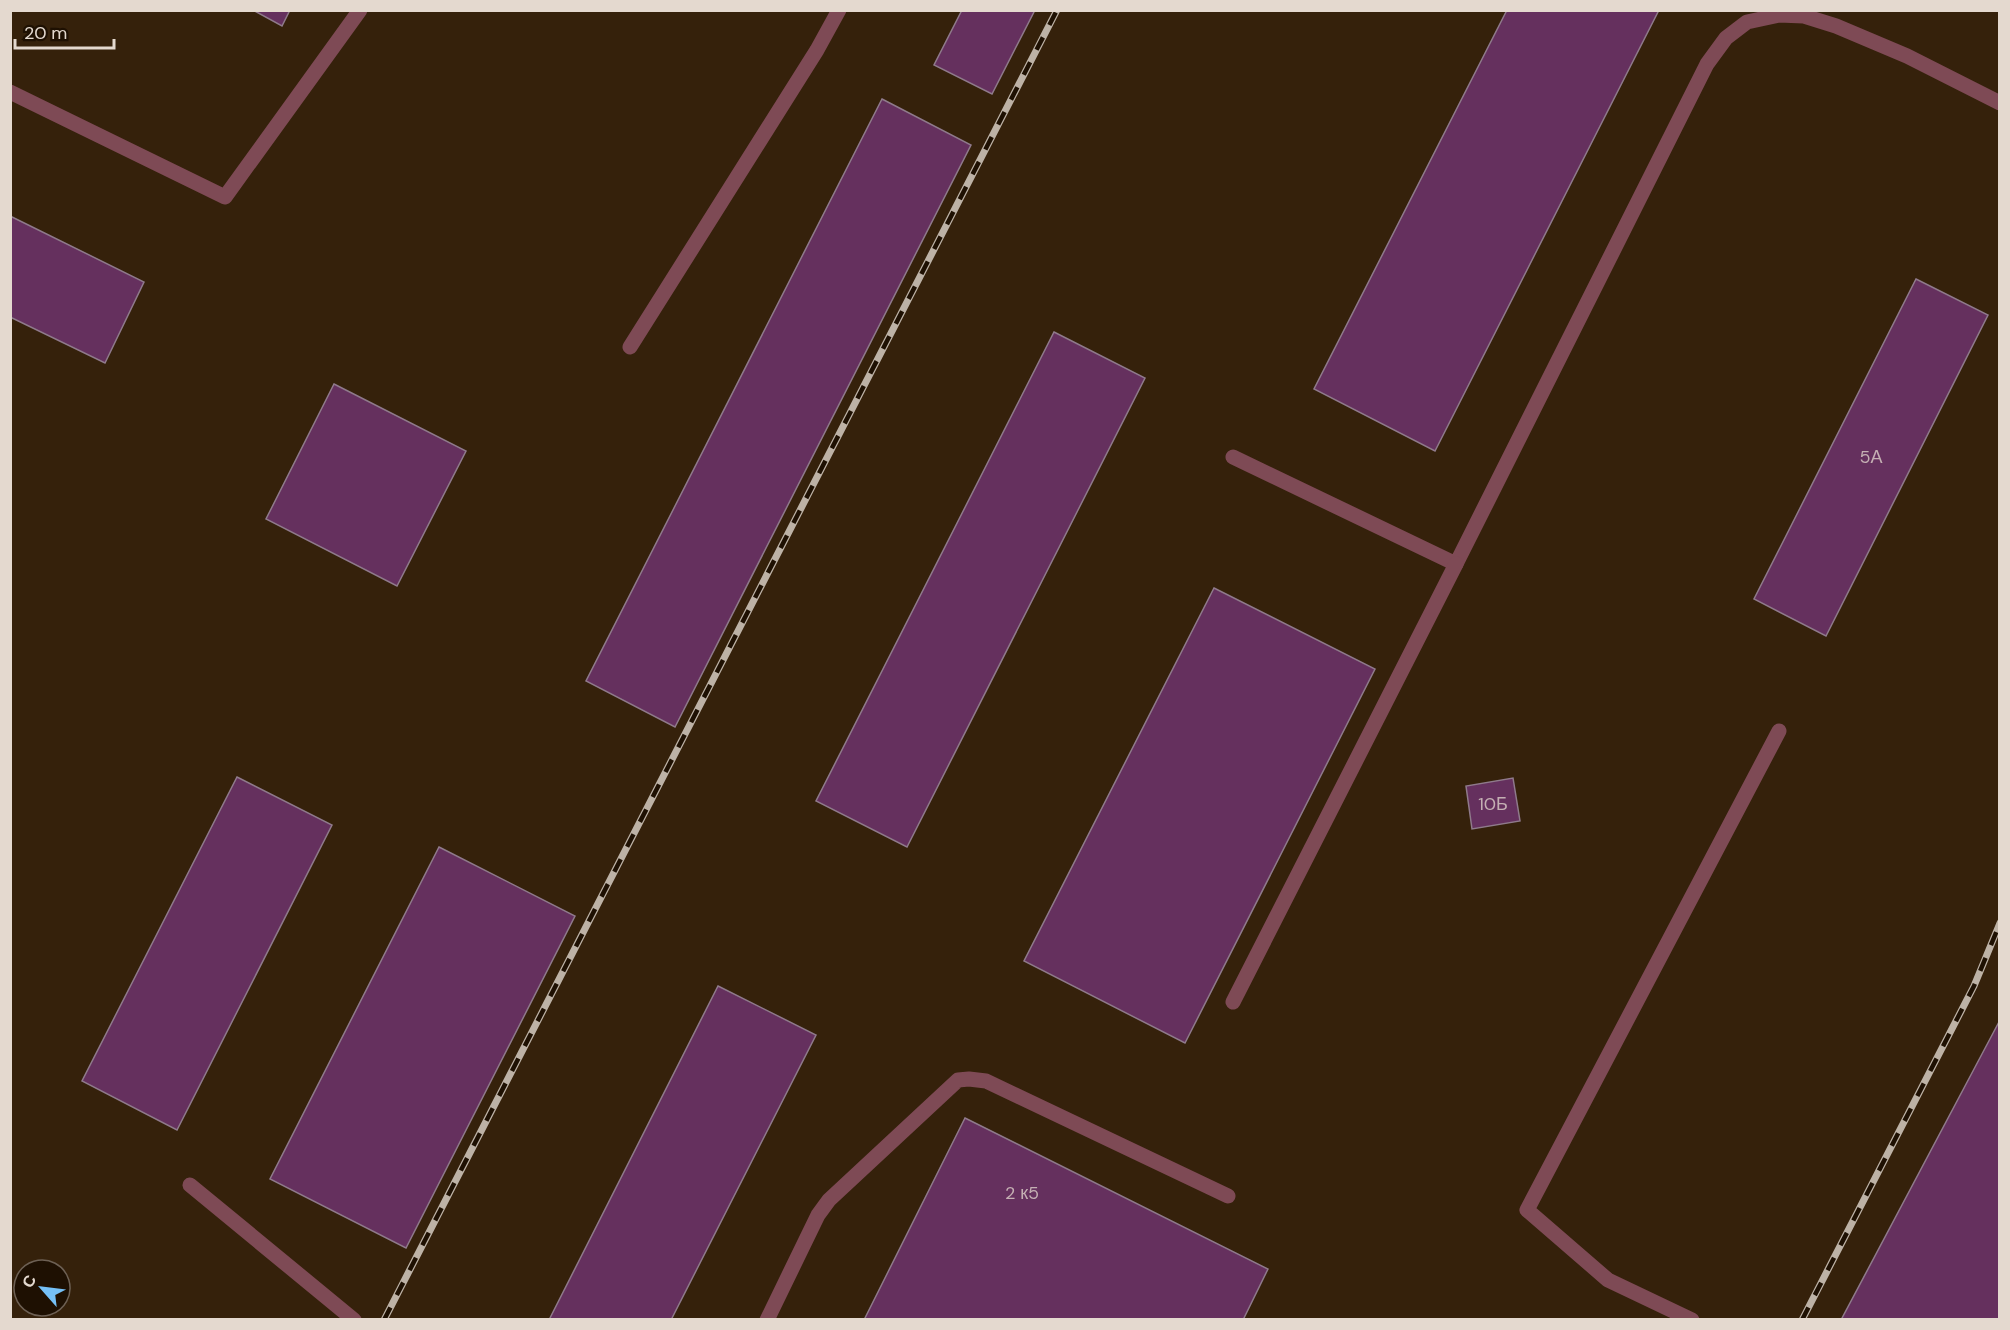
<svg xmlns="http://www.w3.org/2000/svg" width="2010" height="1330" font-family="'DM Sans',sans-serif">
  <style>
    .built { fill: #35210b; fill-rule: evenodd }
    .building { fill: #65305e; stroke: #8f7a8b; stroke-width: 1.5 }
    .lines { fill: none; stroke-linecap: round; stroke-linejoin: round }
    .service { stroke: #7e4a55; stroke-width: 15 }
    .rail-casing { stroke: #bdb2a6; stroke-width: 7 }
    .rail { stroke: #1e1002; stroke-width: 4.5; stroke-dasharray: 14; stroke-linecap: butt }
    .labels { text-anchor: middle; stroke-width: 4.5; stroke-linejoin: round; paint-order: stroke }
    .number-label { font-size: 18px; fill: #c4afb3 }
  </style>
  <rect width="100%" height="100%" fill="#281909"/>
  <path class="built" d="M10 11H1999V1319H11ZM24 1270H60V1306H24Z"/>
  <g class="building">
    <path d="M253 10H290L282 26Z"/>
    <path d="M962 10H1035L992 94 934 65Z"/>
    <path d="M1507 10H1659L1435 451 1314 389Z"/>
    <path d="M882 99 971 145 675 727 586 681Z"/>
    <path d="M10 216 144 282 105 363 10 317Z"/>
    <path d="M1916 279 1988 315 1826 636 1754 599Z"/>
    <path d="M1054 332 1145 378 907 847 816 801Z"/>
    <path d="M334 384 466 451 397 586 266 519Z"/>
    <path d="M1214 588 1375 669 1185 1043 1024 961Z"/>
    <path d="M237 777 332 825 177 1130 82 1081Z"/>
    <path d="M1513 778 1520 821 1472 829 1466 786Z"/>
    <path d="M439 847 575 916 406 1248 270 1179Z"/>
    <path d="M718 986 816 1035 671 1320H549Z"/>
    <path d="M2000 1020V1320H1841Z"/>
    <path d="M965 1118 1268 1269 1243 1320H864Z"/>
  </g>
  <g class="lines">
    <g class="service">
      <path d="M10 92 225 197 360 10"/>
      <path d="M630 347 817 50 839 10"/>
      <path d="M1233 457 1456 564 1707 64 1726 38 1747 22 1779 15 1804 16 1836 26 1907 56 2000 103"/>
      <path d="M1233 1002 1456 564"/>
      <path d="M190 1185 354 1320"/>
      <path d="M767 1320 818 1215 829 1200 958 1080 969 1079 986 1081 1228 1196"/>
      <path d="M1692 1320 1608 1280 1527 1210 1779 731"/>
    </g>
    <g class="rail-casing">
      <g id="rail">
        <path d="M384 1320 1057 10"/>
        <path d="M1802 1320 1974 986 2000 923"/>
      </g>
    </g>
    <use href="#rail" class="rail"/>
  </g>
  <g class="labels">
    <g class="number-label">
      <text x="1871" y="463">5А</text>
      <text x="1493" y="810">10Б</text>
      <text x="1022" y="1199">2 к5</text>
    </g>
  </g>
  <rect width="2010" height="1330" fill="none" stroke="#e4d9cf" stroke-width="24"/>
  <g transform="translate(42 1288) rotate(298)"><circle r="28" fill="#1e1002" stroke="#6d6054" stroke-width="1.5"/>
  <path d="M0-4.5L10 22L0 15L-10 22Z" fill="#75c0f6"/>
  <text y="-9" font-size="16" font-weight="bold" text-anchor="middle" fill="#e4d9cf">С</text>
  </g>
  <path d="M15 39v9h99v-9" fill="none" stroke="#e4d9cf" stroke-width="3"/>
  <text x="24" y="39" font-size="18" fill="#e4d9cf" stroke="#1e1002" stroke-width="4.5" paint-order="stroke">20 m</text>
</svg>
